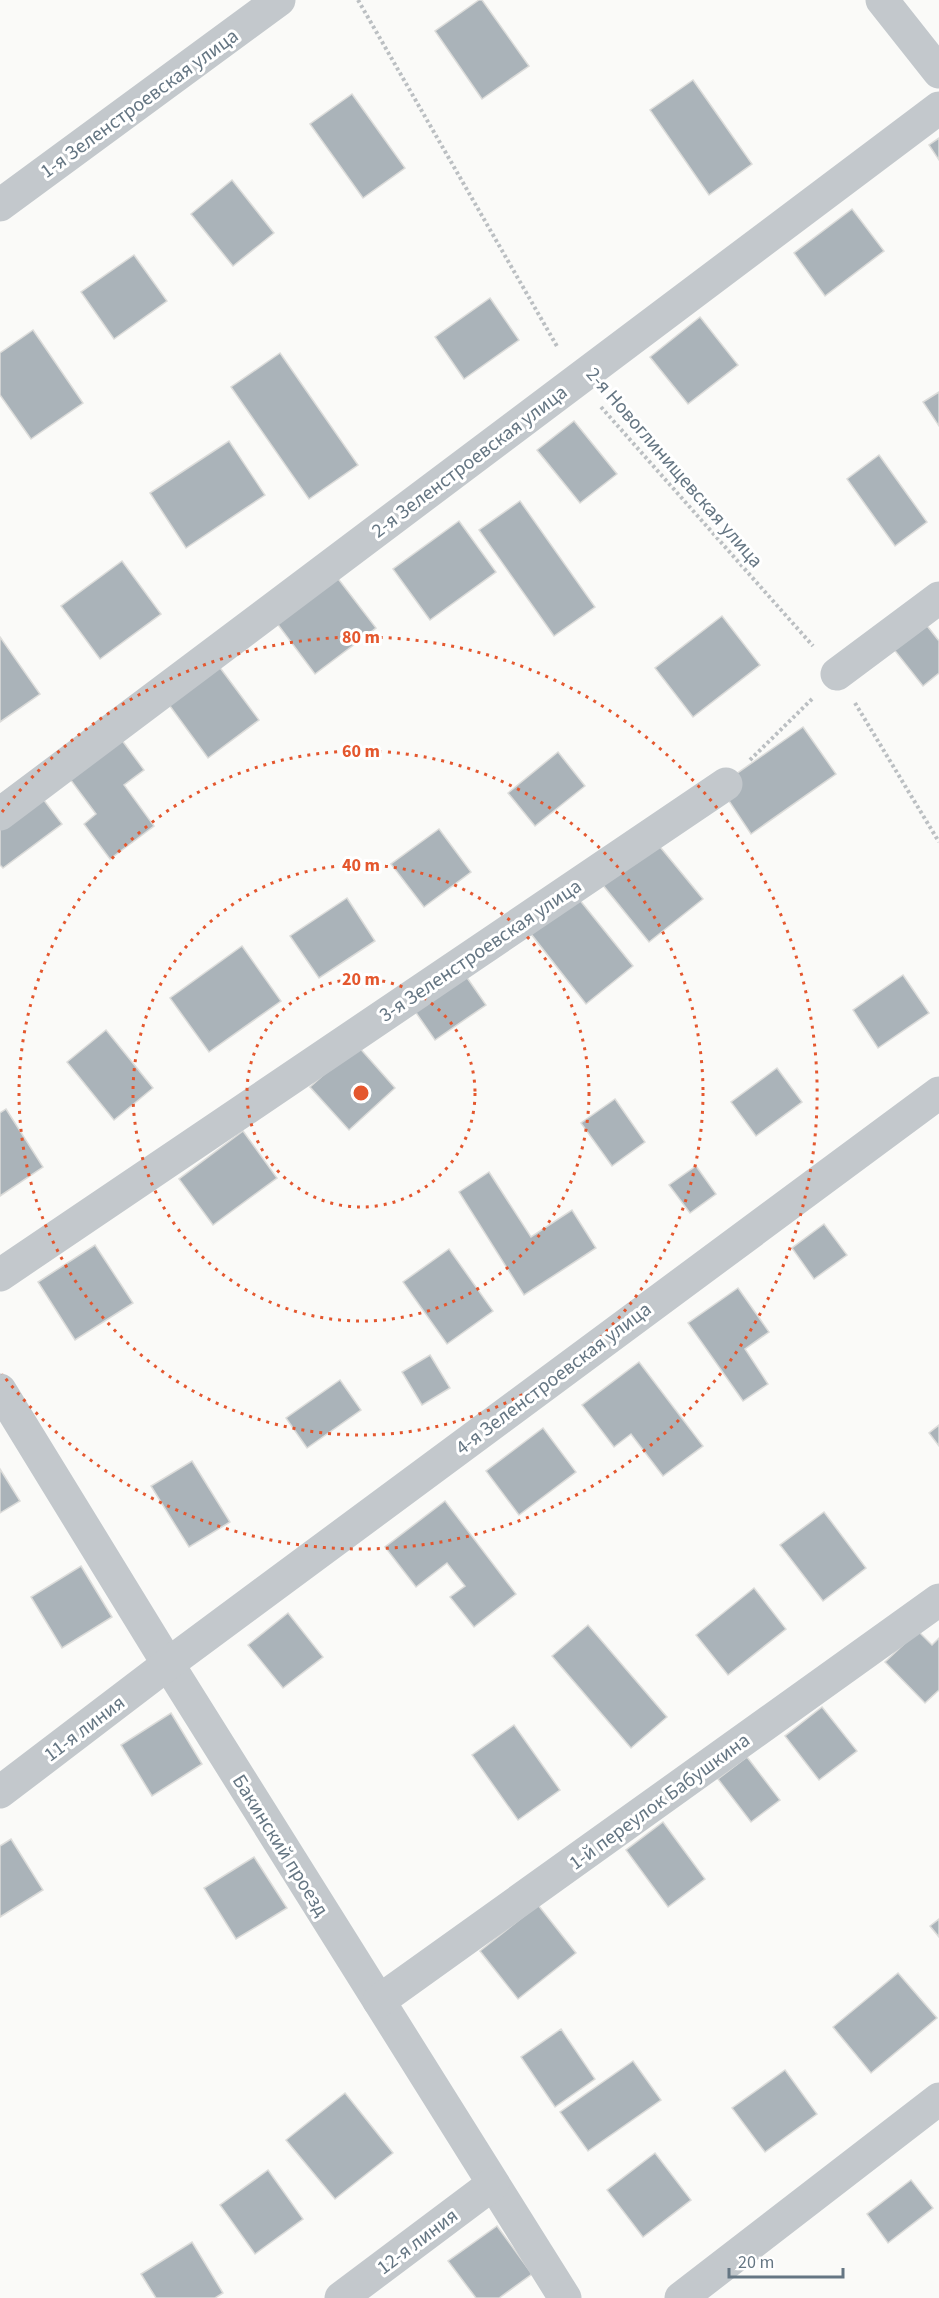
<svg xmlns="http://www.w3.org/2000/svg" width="939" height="2298" font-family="'Source Sans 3',sans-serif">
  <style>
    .building { fill: #aab3b9; stroke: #dcdcda; stroke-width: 1.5 }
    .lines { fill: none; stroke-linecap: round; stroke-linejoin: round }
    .path { stroke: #bbbfc2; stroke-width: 4; stroke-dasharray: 3 3; stroke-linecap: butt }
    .minor { stroke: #c3c8cc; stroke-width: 33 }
    .ring { fill: none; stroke: #e4572e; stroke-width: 3; stroke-dasharray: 3 6 }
    .labels { text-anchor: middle; stroke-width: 6; stroke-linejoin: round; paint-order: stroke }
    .street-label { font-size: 20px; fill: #657683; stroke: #fff }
    .centre { fill: #e4572e; stroke: #fff; stroke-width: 3 }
    .ring-label { font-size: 18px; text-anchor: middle; font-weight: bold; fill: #e4572e; stroke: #fff; stroke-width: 6; stroke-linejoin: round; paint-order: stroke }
  </style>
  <rect width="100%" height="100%" fill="#fafaf8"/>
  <g class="building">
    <path d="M479 0H482L529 66 482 99 435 31Z"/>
    <path d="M693 80 752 164 709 195 650 110Z"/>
    <path d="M352 94 405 168 363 198 310 124Z"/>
    <path d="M939 138V160L929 145Z"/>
    <path d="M232 180 274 233 233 266 191 214Z"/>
    <path d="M852 209 884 251 825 296 794 253Z"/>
    <path d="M134 255 167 301 114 339 81 292Z"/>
    <path d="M490 298 519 340 464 379 435 337Z"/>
    <path d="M700 317 738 365 688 404 650 357Z"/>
    <path d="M33 330 83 403 31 439 0 395V353Z"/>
    <path d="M280 353 358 465 309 499 231 387Z"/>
    <path d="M939 392V426L923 402Z"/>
    <path d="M574 421 617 474 580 503 537 450Z"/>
    <path d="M229 441 265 495 186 548 150 493Z"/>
    <path d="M879 455 927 522 895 546 847 479Z"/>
    <path d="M520 501 595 607 554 636 479 530Z"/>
    <path d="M459 521 496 572 430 620 393 569Z"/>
    <path d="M122 561 161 614 100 659 61 606Z"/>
    <path d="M336 576 376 628 315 674 276 622Z"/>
    <path d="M722 616 760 665 693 717 655 668Z"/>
    <path d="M924 622 939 641V673L923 686 892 647Z"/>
    <path d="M0 637 40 694 0 722Z"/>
    <path d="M218 665 259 720 208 758 167 702Z"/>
    <path d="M803 727 836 774 751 834 719 786Z"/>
    <path d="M121 739 144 770 124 785 154 826 110 859 84 824 96 814 70 779Z"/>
    <path d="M558 752 585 786 535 826 508 793Z"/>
    <path d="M40 795 62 824 3 868 0 865V825Z"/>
    <path d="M439 829 471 872 424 907 391 864Z"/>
    <path d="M651 836 703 899 649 942 598 879Z"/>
    <path d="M570 888 633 966 586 1004 524 925Z"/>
    <path d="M347 898 375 941 319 978 290 936Z"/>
    <path d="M242 946 281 1001 209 1052 170 998Z"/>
    <path d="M461 969 486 1005 435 1040 410 1004Z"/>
    <path d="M903 975 929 1013 878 1048 853 1010Z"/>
    <path d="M106 1030 153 1088 114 1120 67 1062Z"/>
    <path d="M357 1045 395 1088 349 1130 310 1087Z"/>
    <path d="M777 1068 802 1102 756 1136 731 1102Z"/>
    <path d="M615 1099 645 1142 612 1166 581 1123Z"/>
    <path d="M6 1109 43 1167 0 1196V1113Z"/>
    <path d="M243 1131 277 1178 213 1225 179 1179Z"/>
    <path d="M696 1166 716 1194 690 1213 669 1185Z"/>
    <path d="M489 1172 531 1237 572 1210 596 1248 524 1295 459 1192Z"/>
    <path d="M824 1224 847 1255 814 1279 792 1248Z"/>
    <path d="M95 1245 133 1303 75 1340 38 1282Z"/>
    <path d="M449 1249 493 1311 447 1344 403 1282Z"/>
    <path d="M738 1288 769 1332 745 1349 768 1384 743 1401 688 1323Z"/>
    <path d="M430 1355 450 1388 422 1405 402 1372Z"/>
    <path d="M639 1362 703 1446 663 1476 631 1434 614 1447 582 1405Z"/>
    <path d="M340 1380 361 1410 307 1448 286 1418Z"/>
    <path d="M939 1425V1446L929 1433Z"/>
    <path d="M543 1428 576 1472 519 1515 486 1471Z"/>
    <path d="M192 1461 230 1522 189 1547 151 1486Z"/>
    <path d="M0 1469 20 1501 0 1513Z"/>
    <path d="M445 1501 516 1594 474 1627 450 1597 465 1586 447 1563 416 1587 385 1547Z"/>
    <path d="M824 1512 866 1568 823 1601 780 1545Z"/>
    <path d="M81 1566 112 1617 62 1648 31 1597Z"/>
    <path d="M754 1588 786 1629 728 1675 696 1635Z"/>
    <path d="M288 1613 323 1657 283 1688 248 1645Z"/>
    <path d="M588 1625 667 1717 631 1748 552 1656Z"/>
    <path d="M918 1631 932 1645 939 1638V1690L925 1703 885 1662Z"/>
    <path d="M822 1707 857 1751 819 1780 785 1736Z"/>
    <path d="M171 1713 202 1764 152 1796 121 1745Z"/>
    <path d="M514 1725 560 1790 518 1820 472 1755Z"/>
    <path d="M747 1757 780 1800 751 1822 718 1779Z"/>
    <path d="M663 1822 705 1879 668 1907 626 1850Z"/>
    <path d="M11 1839 43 1890 0 1917V1846Z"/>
    <path d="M254 1857 287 1908 236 1939 204 1888Z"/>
    <path d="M538 1905 576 1953 518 1999 480 1951Z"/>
    <path d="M939 1919V1937L930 1926Z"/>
    <path d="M898 1973 937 2018 871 2073 833 2027Z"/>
    <path d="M561 2029 595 2079 555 2107 521 2057Z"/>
    <path d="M633 2061 661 2100 588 2151 560 2112Z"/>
    <path d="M785 2070 817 2114 765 2152 732 2108Z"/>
    <path d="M345 2093 393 2153 335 2199 286 2140Z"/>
    <path d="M655 2153 691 2200 643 2237 607 2190Z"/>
    <path d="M268 2170 303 2219 255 2254 220 2205Z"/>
    <path d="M911 2180 933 2208 888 2243 867 2214Z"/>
    <path d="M497 2226 532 2274 499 2298H476L448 2261Z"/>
    <path d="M192 2242 223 2293 215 2298H156L141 2274Z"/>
  </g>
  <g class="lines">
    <g class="path">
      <path d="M358 0 558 348"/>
      <path d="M601 407 813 646"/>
      <path d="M855 703 939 842"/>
      <path d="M750 760 813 698"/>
    </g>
    <g class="minor">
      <path d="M882 0 939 72"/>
      <path d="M0 205 279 0"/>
      <path d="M837 674 939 598"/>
      <path d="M0 814 939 108"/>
      <path d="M0 1275 726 784"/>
      <path d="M0 1390 168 1664 565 2298"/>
      <path d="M0 1792 168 1664 939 1093"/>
      <path d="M379 2001 939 1600"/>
      <path d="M341 2298 493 2184"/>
      <path d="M681 2298 939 2099"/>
    </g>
  </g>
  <g class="ring">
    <circle cx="361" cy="1093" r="114"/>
    <circle cx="361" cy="1093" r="228"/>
    <circle cx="361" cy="1093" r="342"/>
    <path d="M2 812A456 456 0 1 1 2 1374"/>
  </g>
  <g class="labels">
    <g class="street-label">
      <text transform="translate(139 103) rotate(-36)" y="7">1-я Зеленстроевская улица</text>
      <text transform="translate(469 461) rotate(-37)" y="7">2-я Зеленстроевская улица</text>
      <text transform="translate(675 467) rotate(49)" y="7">2-я Новоглинищевская улица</text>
      <text transform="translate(480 950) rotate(-34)" y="7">3-я Зеленстроевская улица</text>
      <text transform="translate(553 1378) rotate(-37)" y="7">4-я Зеленстроевская улица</text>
      <text transform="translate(84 1728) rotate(-37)" y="7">11-я линия</text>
      <text transform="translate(659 1801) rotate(-36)" y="7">1-й переулок Бабушкина</text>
      <text transform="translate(281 1845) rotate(58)" y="7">Бакинский проезд</text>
      <text transform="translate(417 2241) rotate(-37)" y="7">12-я линия</text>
    </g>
  </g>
  <circle cx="361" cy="1093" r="9" class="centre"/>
  <g class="ring-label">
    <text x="361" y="643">80 m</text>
    <text x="361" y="757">60 m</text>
    <text x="361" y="871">40 m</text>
    <text x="361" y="985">20 m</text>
  </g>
  <path d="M729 2268v9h114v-9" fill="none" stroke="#657683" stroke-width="3"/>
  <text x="738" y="2268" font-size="18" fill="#657683" stroke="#ffffff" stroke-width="4.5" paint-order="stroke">20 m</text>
</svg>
